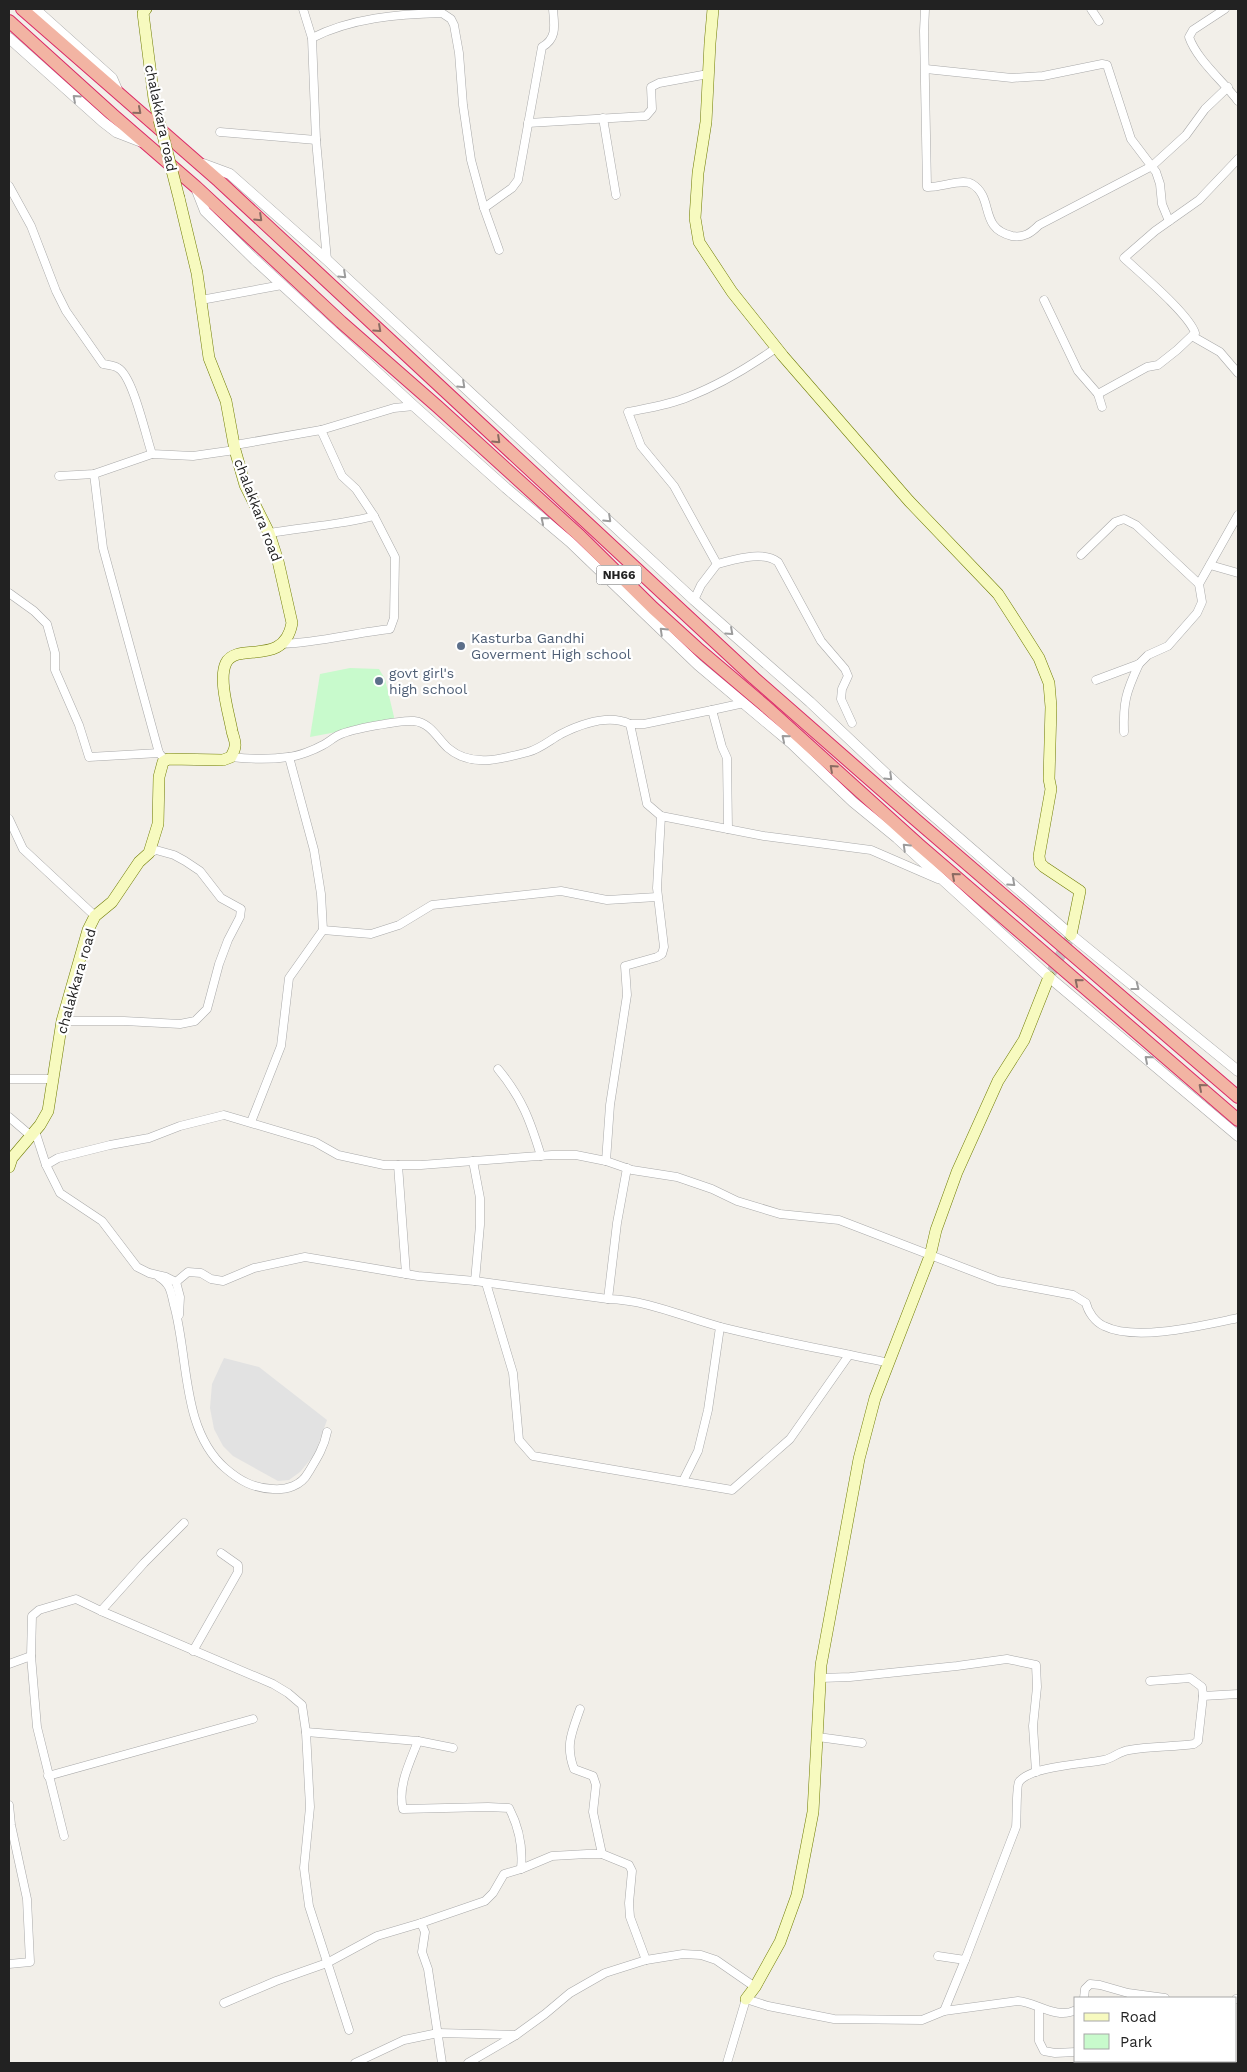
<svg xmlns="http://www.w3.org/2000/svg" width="1247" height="2072" font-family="'Work Sans',sans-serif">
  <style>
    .park { fill: #c8facc }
    .parking { fill: #e2e2e2 }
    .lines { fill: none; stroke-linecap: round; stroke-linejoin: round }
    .secondary-tunnel { stroke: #c8c6c1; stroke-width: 11; stroke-dasharray: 11 5.5; stroke-linecap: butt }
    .minor-casing { stroke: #a9a9a9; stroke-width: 9 }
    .tertiary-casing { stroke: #a9a9a9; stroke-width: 11 }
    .secondary-casing { stroke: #707d05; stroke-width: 12 }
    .trunk-casing { stroke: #dc2a67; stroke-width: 14 }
    .minor { stroke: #fff; stroke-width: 8 }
    .tertiary { stroke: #fff; stroke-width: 10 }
    .secondary { stroke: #f7fabf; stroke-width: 11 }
    .trunk { stroke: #f2b4a3; stroke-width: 12 }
    .secondary-bridge-casing { stroke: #707d05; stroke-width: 12; stroke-linecap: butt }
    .secondary-bridge { stroke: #f7fabf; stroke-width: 11 }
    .oneway { stroke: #9c9c9c }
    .oneway2 { stroke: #8a6b62 }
    .service-dot { fill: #5c6f8a; stroke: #fff; stroke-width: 2 }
    .labels { text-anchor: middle; stroke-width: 4.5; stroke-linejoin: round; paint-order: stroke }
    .shield { fill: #fff; stroke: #646464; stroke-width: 1 }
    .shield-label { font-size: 12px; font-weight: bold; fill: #222 }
    .street-label { font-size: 14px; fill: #222; stroke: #fff }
    .service-label { font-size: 14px; fill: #4e5e75; stroke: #fff; text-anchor: start }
  </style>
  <rect width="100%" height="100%" fill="#f2efe9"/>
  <path class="park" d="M350 668 379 669 385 679 395 721 310 737 320 674Z"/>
  <path class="parking" d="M224 1358 259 1367 327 1420 315 1454 300 1472 289 1480 278 1481 233 1456 223 1446 214 1429 210 1408 212 1384Z"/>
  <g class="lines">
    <path class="secondary-tunnel" d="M1049 977 1071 935"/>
    <g class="minor-casing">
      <g id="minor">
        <path d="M303 9 312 38 316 140 327 260"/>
        <path d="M925 9 924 31 927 187C940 188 962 178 972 184 995 198 978 228 1012 236 1024 238 1031 233 1039 225L1152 166 1186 135 1205 109 1228 87"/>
        <path d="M1091 9 1099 21"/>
        <path d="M1225 9 1193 30 1189 37C1197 60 1223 81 1238 101"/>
        <path d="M312 38C351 18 398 14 442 13L451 19 454 25 459 53 463 105 471 160 484 208 499 250"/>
        <path d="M926 69 1012 78 1043 76 1102 64 1107 65 1131 139 1156 172 1160 184 1162 204 1169 221"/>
        <path d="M603 118 616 195"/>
        <path d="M528 123 646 116 652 109 651 87 659 83 708 74"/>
        <path d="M220 132 316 140"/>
        <path d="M9 186 31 226 56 291 66 311 103 364C107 365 114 365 118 368 133 376 146 437 152 454L193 456 235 450"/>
        <path d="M484 208 512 188 518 180 542 47C558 38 554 24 553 9"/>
        <path d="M201 300 282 285"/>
        <path d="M1044 300 1078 371 1098 394 1147 367 1158 365 1177 350 1195 333C1189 314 1140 273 1124 258L1155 231 1199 200 1238 159"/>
        <path d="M1192 336 1220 352 1238 373"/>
        <path d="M1098 394 1102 407"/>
        <path d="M321 430 394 408 414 406"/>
        <path d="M235 445 321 430 342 476 356 489 374 516 395 557 394 618 390 629C354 633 317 643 281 644"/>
        <path d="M94 474 103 548 159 753 165 760"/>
        <path d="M59 476 94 474 152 454"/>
        <path d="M269 533C305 527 340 525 374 516"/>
        <path d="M1081 555 1115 522 1124 519 1136 525 1199 584"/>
        <path d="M717 564C734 560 763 550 778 562L821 641 845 669 848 676 842 689 841 699 852 723"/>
        <path d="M1210 565 1238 573"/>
        <path d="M9 593 34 611 47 624 55 653V670L79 725 89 757 159 753"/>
        <path d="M694 600 701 585 717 564 674 486 641 446 628 412C648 408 669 405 688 397 719 385 749 367 776 348"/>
        <path d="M1096 680 1139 664 1148 655 1168 646 1197 613 1202 602 1199 584 1238 515"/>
        <path d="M712 710 744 703"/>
        <path d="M630 724H644L712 710 722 747 727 758 728 829"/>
        <path d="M1124 732C1123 702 1126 692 1139 664"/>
        <path d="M231 757C249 759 269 760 288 757 299 756 314 750 323 745 329 742 334 737 339 735 351 729 401 720 414 721 431 723 437 738 448 748 471 768 502 759 528 752 540 749 550 740 561 734 581 724 609 714 630 724L647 804 661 816 764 836 871 850 938 879"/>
        <path d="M9 819 23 849 95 916"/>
        <path d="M323 930 371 934 399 925 432 905 561 891 607 900 657 897"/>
        <path d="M62 1021H124L180 1024 195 1021 207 1009 219 964 228 940 240 917 241 909 221 898 200 871 185 861 174 855 156 850 149 853"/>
        <path d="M498 1069C522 1098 530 1120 541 1156"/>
        <path d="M9 1079H53"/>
        <path d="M9 1117 30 1135"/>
        <path d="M251 1122 281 1046 289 978 323 930 321 894 314 850 289 757"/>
        <path d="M35 1131 46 1165 60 1193 102 1221 137 1267 149 1273 166 1277 176 1282 180 1297 179 1315"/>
        <path d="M473 1161 480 1198V1225L475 1281"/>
        <path d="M606 1161 610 1105 627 995 625 966 657 957 662 954 664 947 657 888 661 816"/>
        <path d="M46 1165 58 1158 110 1145 149 1138 180 1126 224 1115 315 1142 338 1155 384 1165H421L552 1155H576L606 1161 632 1170 677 1177 712 1189 737 1201 780 1214 839 1220 998 1281 1073 1295 1086 1303C1088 1312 1095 1322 1104 1326 1136 1342 1204 1325 1238 1318"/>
        <path d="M398 1165 406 1274"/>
        <path d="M159 1277C171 1284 171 1293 174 1305 189 1358 181 1429 225 1468 240 1481 253 1488 273 1489 286 1490 301 1486 308 1473 316 1460 324 1448 327 1432"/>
        <path d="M176 1282 188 1272 201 1273 211 1279 223 1281 254 1268 305 1257 418 1276 475 1281 608 1299C648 1300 683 1317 721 1327 777 1341 833 1351 889 1363"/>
        <path d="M486 1283 513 1373 519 1440 533 1456 732 1490 790 1439 849 1355"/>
        <path d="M608 1299 617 1223 627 1168"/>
        <path d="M683 1481 698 1451 708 1410 720 1327"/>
        <path d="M101 1611 144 1563 184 1523"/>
        <path d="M193 1651 238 1572V1565L221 1553"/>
        <path d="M9 1664 31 1656"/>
        <path d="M821 1678 850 1677 957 1666 1007 1659 1036 1665 1037 1687 1033 1726 1036 1772"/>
        <path d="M1150 1681 1190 1678 1202 1687 1203 1696 1238 1694"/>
        <path d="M580 1709C572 1732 565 1745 574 1769L593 1776 596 1785 593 1812 602 1854"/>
        <path d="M306 1732 418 1741 453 1748"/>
        <path d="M818 1737 862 1743"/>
        <path d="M418 1741C410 1762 397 1787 403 1809L488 1807 509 1808C519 1827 523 1848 521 1869L552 1856 587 1854H602L629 1865 632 1871 629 1903 630 1917 646 1960"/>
        <path d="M48 1776 253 1719"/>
        <path d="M9 1805 11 1825 27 1899 30 1962 9 1964"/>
        <path d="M64 1836 37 1727 31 1656 32 1616 39 1610 76 1599 101 1611 273 1684 288 1693 302 1705 306 1732 310 1807 304 1868 309 1906 349 2030"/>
        <path d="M421 1923 425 1932 422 1952 428 1969 442 2063"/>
        <path d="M938 1956 965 1960 1016 1827C1017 1819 1016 1786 1019 1782 1030 1766 1085 1764 1104 1760 1113 1758 1120 1751 1129 1750 1150 1746 1173 1747 1194 1744L1198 1741 1203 1696"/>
        <path d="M1084 1998 1085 1989 1090 1984 1100 1985 1128 1993 1165 1998"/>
        <path d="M1236 1999H1238"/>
        <path d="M224 2003 276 1981 327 1963 377 1936 421 1923 485 1901 493 1893 504 1874 521 1869"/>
        <path d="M1039 2008V2041L1044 2051 1055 2053 1076 2052"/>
        <path d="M944 2011 965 1960"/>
        <path d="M1194 2061 1201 2063"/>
        <path d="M355 2063 404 2040 438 2033 516 2035 545 2014 570 1993 605 1973 646 1960 683 1954 701 1955 716 1960 755 1987"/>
        <path d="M468 2063 516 2035"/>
        <path d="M727 2063 746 1999 768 2006 834 2019 922 2020 944 2011 1018 2001C1036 2002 1056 2020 1076 2010"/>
      </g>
    </g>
    <g class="tertiary-casing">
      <g id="tertiary">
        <path d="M35 9 112 78 118 92"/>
        <path d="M9 38 103 122 116 132 142 142"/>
        <path d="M203 164 230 174 327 260 694 600 810 702 899 786 1071 935 1238 1071"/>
        <path d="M196 188 205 211 255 260 414 406 506 488 570 542 698 665 791 743 853 802 897 838 1049 977 1238 1136"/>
      </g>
    </g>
    <g class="secondary-casing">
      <g id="secondary">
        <path d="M146 9 143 13 154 99 159 120"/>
        <path d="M713 9 710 43 706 122 698 173 695 218 699 242 732 292 783 356 909 501 998 594 1020 628 1039 658 1049 683 1051 707 1049 779 1051 789 1039 856 1040 863 1044 867 1080 891 1071 935"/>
        <path d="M9 1167 12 1158 40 1125 48 1111 62 1021 88 930 95 916 112 902 139 862 149 853 158 824 159 777 163 762 168 759 223 760 231 757C232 754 235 750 235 746 236 742 233 736 232 731 229 714 218 679 226 663 237 641 284 668 292 623L278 561 269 533 245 485 235 450 226 401 209 358 197 273 179 198"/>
        <path d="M746 1999 755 1987 780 1942 797 1895 813 1812 821 1665 859 1459 875 1398 930 1256 936 1230 957 1172 998 1081 1024 1040 1049 977"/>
      </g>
    </g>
    <g class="trunk-casing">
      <g id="trunk">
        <path d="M22 9 219 181 754 678 916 820 1238 1097"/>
        <path d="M9 21 114 116 196 187 341 322 438 407 580 536 653 608 697 648 764 705 918 844 1238 1120"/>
      </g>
    </g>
    <use href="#minor" class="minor"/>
    <use href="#tertiary" class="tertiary"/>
    <use href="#secondary" class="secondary"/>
    <use href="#trunk" class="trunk"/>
    <g class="secondary-bridge-casing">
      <path id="secondary-bridge" d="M159 120 179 198"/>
    </g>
    <use href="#secondary-bridge" class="secondary-bridge"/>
  </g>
  <defs><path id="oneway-chevron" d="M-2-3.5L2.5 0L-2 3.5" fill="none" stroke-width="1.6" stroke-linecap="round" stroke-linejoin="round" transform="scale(1.25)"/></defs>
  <g class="oneway">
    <use href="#oneway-chevron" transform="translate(76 98) rotate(-138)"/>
    <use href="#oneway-chevron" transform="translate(343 275) rotate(43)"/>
    <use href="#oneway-chevron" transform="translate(462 385) rotate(43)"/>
    <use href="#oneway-chevron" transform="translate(608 519) rotate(43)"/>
    <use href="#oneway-chevron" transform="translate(544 520) rotate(-140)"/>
    <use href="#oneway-chevron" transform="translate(663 631) rotate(-136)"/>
    <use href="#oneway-chevron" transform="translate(730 632) rotate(42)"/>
    <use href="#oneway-chevron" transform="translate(785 738) rotate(-140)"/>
    <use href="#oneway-chevron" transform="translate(889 777) rotate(44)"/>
    <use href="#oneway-chevron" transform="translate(906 847) rotate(-136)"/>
    <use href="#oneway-chevron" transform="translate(1012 883) rotate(42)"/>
    <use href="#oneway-chevron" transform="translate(1136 987) rotate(38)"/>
    <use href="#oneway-chevron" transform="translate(1148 1059) rotate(-139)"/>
  </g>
  <g class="oneway2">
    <use href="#oneway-chevron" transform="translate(138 111) rotate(41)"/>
    <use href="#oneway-chevron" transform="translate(259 218) rotate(43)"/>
    <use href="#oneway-chevron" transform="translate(378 329) rotate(42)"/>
    <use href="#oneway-chevron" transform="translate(497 440) rotate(43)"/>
    <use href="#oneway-chevron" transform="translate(833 768) rotate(-138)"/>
    <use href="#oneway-chevron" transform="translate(955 876) rotate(-139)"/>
    <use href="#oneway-chevron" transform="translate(1078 982) rotate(-140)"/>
    <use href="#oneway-chevron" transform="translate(1202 1087) rotate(-139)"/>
  </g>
  <g class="service-dot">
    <circle cx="461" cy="646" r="5"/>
    <circle cx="379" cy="681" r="5"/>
  </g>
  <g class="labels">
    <rect class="shield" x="596.5" y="565.5" width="45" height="19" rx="4"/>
    <g class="shield-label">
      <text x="619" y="579">NH66</text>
    </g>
    <g class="street-label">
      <text transform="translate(161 118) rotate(78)" y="5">chalakkara road</text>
      <text transform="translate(258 510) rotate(69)" y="5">chalakkara road</text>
      <text transform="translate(76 981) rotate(-74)" y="5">chalakkara road</text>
    </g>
    <g class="service-label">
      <text x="471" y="643">Kasturba Gandhi<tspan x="471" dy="16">Goverment High school</tspan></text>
      <text x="389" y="678">govt girl's<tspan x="389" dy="16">high school</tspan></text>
    </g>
  </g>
  <rect width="1247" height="2072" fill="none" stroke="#222222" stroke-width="20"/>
  <rect x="1074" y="1997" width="162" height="65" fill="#ffffff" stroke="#a7a7a7"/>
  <rect x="1084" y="2013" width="25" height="8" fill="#f7fabf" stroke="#a7a7a7"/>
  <text x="1120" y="2022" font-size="15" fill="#222222">Road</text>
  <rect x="1084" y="2034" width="25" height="15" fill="#c8facc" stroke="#a7a7a7"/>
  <text x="1120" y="2047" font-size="15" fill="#222222">Park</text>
</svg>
